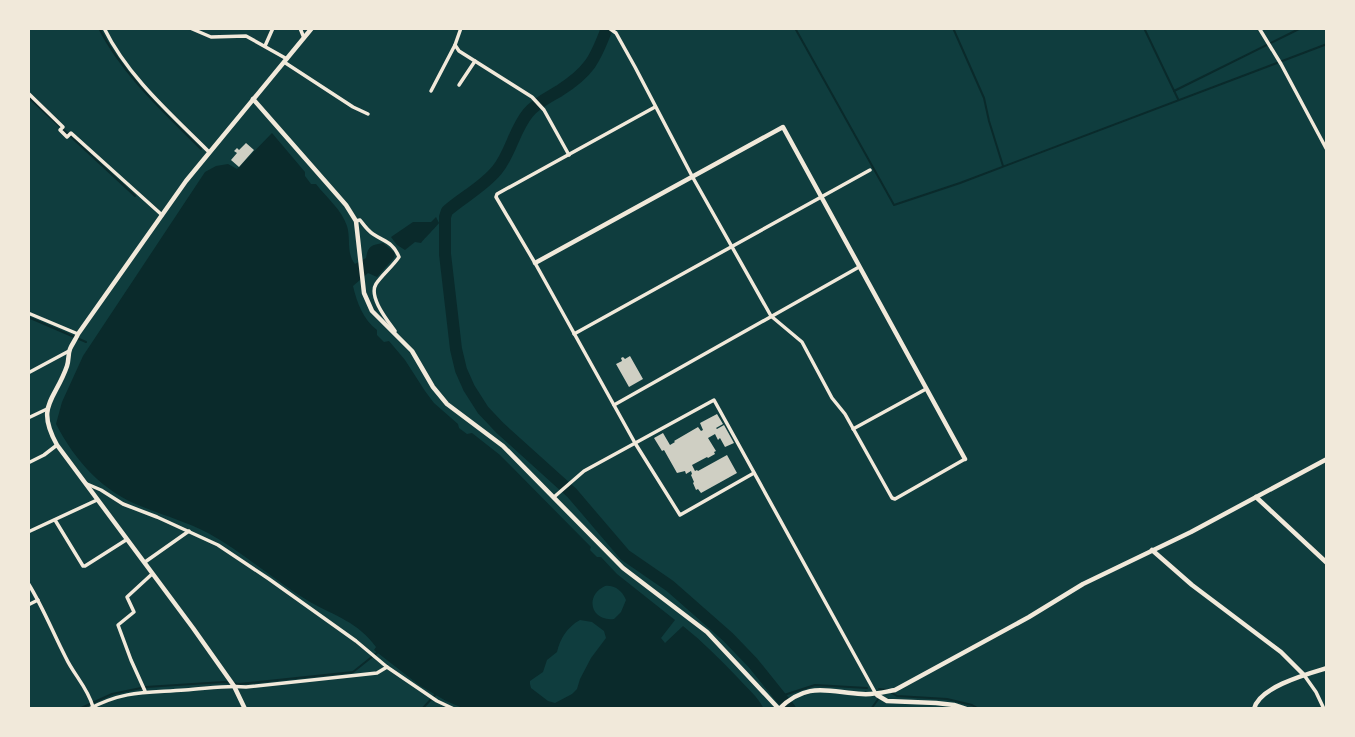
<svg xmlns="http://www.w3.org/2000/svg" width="1355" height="737" font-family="'Source Sans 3',sans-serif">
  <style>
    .water { fill: #0a2a2b; fill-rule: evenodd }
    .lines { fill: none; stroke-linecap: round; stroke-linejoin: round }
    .stream { stroke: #0a2a2b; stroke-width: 2 }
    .river { stroke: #0a2a2b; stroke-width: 12 }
    .building { fill: #cfcfc3 }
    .minor { stroke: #f1e9da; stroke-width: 3.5 }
    .tertiary { stroke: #f1e9da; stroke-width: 4.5 }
  </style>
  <rect width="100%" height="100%" fill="#0f3d3e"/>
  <g class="water">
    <path d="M272 133 305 172V176L311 184H316C326 197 342 210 347 226 351 239 346 253 355 264L366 258C368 246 371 245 383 243L395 253 394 258 377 277 368 273 353 286C357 303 363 319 377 330V335L384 342 389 341 405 360 425 391 434 403 458 424 459 428 467 434 472 433 500 455 591 547 590 550 597 557H601L617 574 675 620 661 638 665 643 683 626C703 642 721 660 739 679 748 689 758 697 764 709H465L446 701 419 685 374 650 376 647C358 622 335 616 310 602 275 581 244 553 208 533 187 522 165 516 143 507 103 492 75 461 56 424L62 402 83 356 205 172 216 166 228 164 237 169ZM605 586C614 585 622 590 626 600L621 612 614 619C591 622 584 596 605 586ZM580 620 592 622 604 631 606 638 591 658 580 679 577 689 572 694 555 703 548 701 531 688 530 684V681L543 672 547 660 557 652C560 639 567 627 580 620Z"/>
    <path d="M436 217 439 223C437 226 424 239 421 243L415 242 405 250 397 245 391 237 413 222H431Z"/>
  </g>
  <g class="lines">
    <g class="stream">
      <path d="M99 28C123 75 164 112 201 149"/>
      <path d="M795 28 894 205 960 183 1327 44"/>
      <path d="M953 28 984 98 989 121 1003 166"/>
      <path d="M1144 28 1178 99"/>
      <path d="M1174 91 1301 28"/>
      <path d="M28 97 135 196"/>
      <path d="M28 317 86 342"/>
      <path d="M146 687 224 682 239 684 353 672 378 652"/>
      <path d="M879 689 887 690"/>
      <path d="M892 693 897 696 947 699 972 705 979 709"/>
      <path d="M781 696 815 685 867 688"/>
      <path d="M79 709 112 694 141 688"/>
      <path d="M422 709 436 694"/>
      <path d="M871 709 879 698"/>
    </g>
    <path class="river" d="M607 28C595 60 589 72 559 91 549 97 536 103 528 113 514 130 511 153 497 170 483 187 463 197 447 211L445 217V254L456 349 461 370 469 388 483 410 500 428 572 493 625 555 670 586 728 637 753 663 790 709"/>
  </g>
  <g class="building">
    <path d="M246 143 254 150 239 167 231 160 237 153 234 151 237 148 239 150Z"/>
    <path d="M630 356 643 379 629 387 616 364 622 361 621 358 623 357 625 359Z"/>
    <path d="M717 414 723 424 716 428 717 429 724 425 734 443 725 447 720 438 718 440 715 434 708 438 716 451 714 452 715 454 708 458 707 457 692 465 695 471 697 470 698 471 727 455 737 473 701 493 698 489 696 490 693 483 694 482 691 475 692 474 691 471 686 474 685 471 677 473 664 450 662 451 654 438 663 433 670 445 675 442 674 441 698 427 701 431 703 430 700 423Z"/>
  </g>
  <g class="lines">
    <g class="minor">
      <path d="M104 28C128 77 171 114 209 152"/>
      <path d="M190 28 211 37 246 36 287 59"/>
      <path d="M300 28 304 38"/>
      <path d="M461 28 455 45 459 51 532 97 544 110 569 155"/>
      <path d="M609 28 616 33 635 67 692 176 771 316 802 342 832 398 845 414 892 498 895 499 965 459"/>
      <path d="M1259 28 1281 64 1327 150"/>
      <path d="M265 46 273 28"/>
      <path d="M284 62 353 107 368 114"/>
      <path d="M459 85 475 61"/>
      <path d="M431 91 455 45"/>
      <path d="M28 93 63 127 60 130 67 137 71 133 162 215"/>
      <path d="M655 107 497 194 496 197 535 263 635 443 680 515 754 473"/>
      <path d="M356 221 360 220C364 225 367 230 373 234 385 242 393 242 399 257 392 267 382 275 376 284 368 297 388 321 395 331"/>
      <path d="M28 313 78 334"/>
      <path d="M574 334 870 170"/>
      <path d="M28 373 69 351"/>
      <path d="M614 405 859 267"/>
      <path d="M28 418 47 409"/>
      <path d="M853 429 926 389"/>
      <path d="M28 463 44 455 57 445"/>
      <path d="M87 484 101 490 123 504 157 517 218 545 269 579 356 641 387 667 437 701 454 709"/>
      <path d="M554 497 584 471 714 400 876 694"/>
      <path d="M55 520 83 566H85L126 540"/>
      <path d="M28 532 97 500"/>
      <path d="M145 562 189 531"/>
      <path d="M28 583C43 607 53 633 66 658 74 675 88 688 93 707"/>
      <path d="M28 605 38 600"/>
      <path d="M1304 675 1316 692 1324 709"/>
      <path d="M145 691 131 660 118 625 134 612 127 597 152 574"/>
      <path d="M89 709C125 690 146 693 185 690 205 689 225 685 246 687L377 673 387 667"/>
    </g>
    <g class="tertiary">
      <path d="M253 99 346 205 356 221 364 293 372 311 412 351 433 387 447 404 503 446 623 568 707 632 779 709"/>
      <path d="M535 263 783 127 965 459"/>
      <path d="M1256 497 1327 563"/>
      <path d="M1152 550 1192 585 1281 652 1304 675"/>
      <path d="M877 695 887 701 936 703 954 705 966 709"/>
      <path d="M245 709 234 686 193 628 57 445C35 405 55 401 67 366 69 360 68 354 70 349 72 344 76 339 78 334L186 181 312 28"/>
      <path d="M779 709C807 681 828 692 862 694 874 695 884 692 895 690L1029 617 1083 584 1191 532 1327 459"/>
      <path d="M1254 709C1259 687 1307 674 1327 668"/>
    </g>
  </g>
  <rect width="1355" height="737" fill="none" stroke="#f1e9da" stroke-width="60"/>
</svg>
